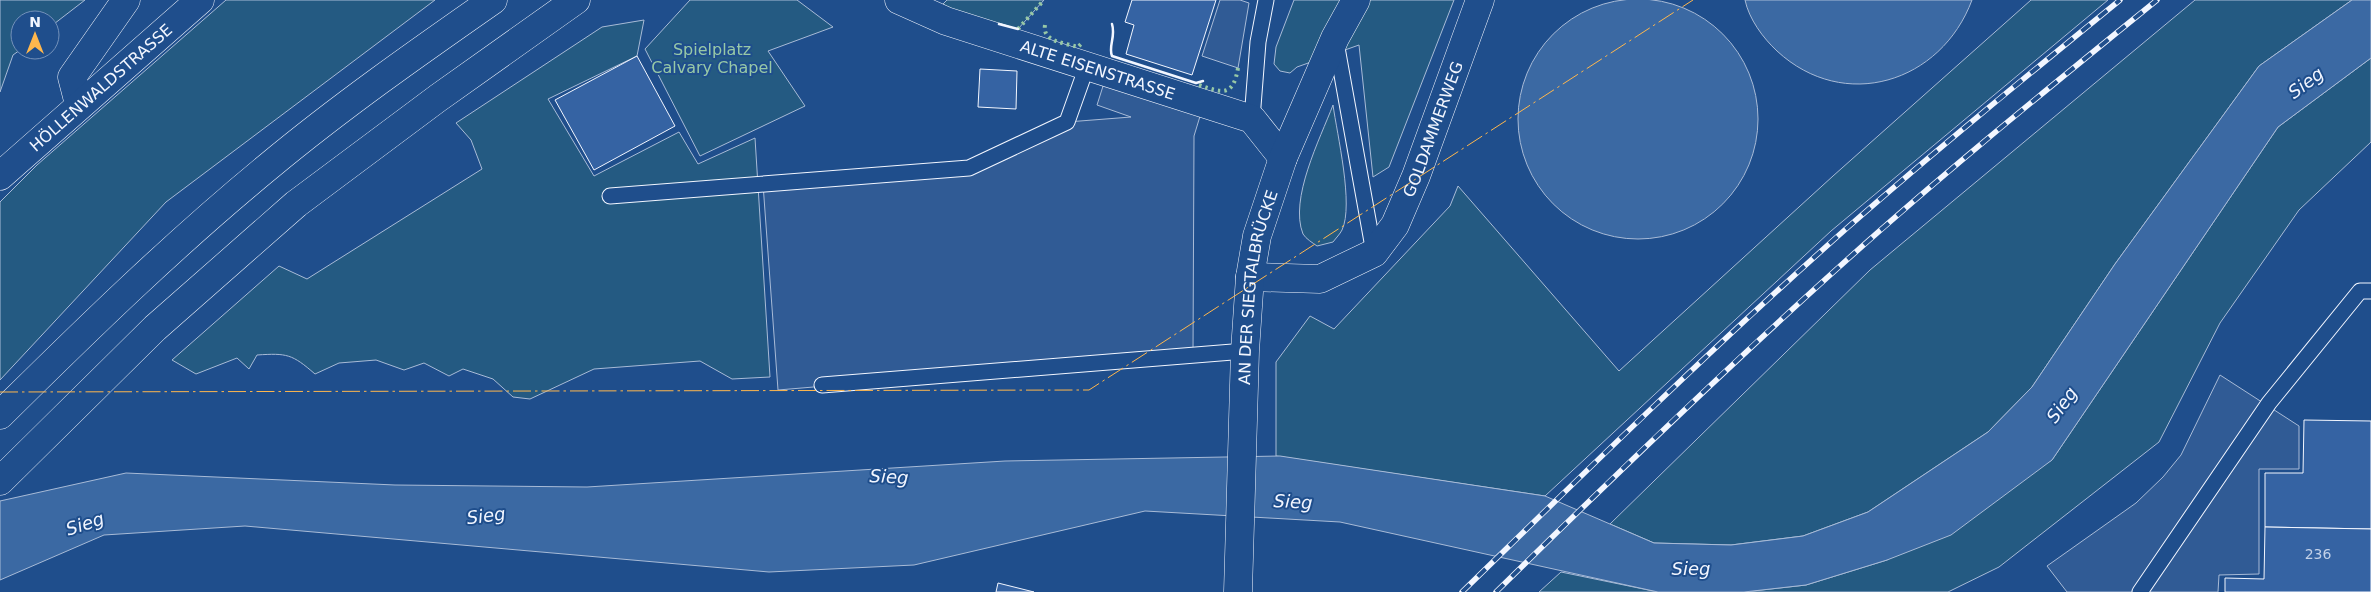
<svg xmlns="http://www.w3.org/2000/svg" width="2371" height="592" font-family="'DejaVu Sans',sans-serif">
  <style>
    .green { fill: #245a82; stroke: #a8bbd7 }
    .parking { fill: #305b95; stroke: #a8bbd7 }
    .water { fill: #3b69a3; stroke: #a8bbd7 }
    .building { fill: #3563a3; stroke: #f2f6ff }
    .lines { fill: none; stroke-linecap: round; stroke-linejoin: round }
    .service-casing { stroke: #f2f6ff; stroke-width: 17 }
    .minor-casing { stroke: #f2f6ff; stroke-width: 29 }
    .tertiary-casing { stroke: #f2f6ff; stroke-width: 29 }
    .trunk-casing { stroke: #f2f6ff; stroke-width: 29 }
    .service { stroke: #1f4e8c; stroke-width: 15 }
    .minor { stroke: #1f4e8c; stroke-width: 28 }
    .tertiary { stroke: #1f4e8c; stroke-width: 28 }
    .trunk { stroke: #1f4e8c; stroke-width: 28 }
    .rail-casing { stroke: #f2f6ff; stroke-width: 5.5 }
    .rail { stroke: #1f4e8c; stroke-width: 4; stroke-dasharray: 11; stroke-linecap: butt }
    .hedge { stroke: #97c8a6; stroke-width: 4; stroke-dasharray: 2.5 4; stroke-linecap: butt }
    .wall { stroke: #f2f6ff; stroke-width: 2.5 }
    .power { stroke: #ffb74d; stroke-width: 1; stroke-dasharray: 18 4 2.5 4; stroke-linecap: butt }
    .labels { text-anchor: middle; stroke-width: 4; stroke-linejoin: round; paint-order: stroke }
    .number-label { font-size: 14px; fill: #c3d1e8 }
    .park-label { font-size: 16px; fill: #97c8a6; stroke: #1f4e8c }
    .street-label { font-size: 16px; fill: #f2f6ff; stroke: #1f4e8c }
    .water-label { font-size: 18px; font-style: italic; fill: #f2f6ff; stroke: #1f4e8c }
  </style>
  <rect width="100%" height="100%" fill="#1f4e8c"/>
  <g class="green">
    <path d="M0 0H85L50 27V20H20V50L13 55 0 92Z"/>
    <path d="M226 0H435L166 202 0 380V202L37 165Z"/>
    <path d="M690 0H797L833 27 768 51 805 106 700 156 645 49Z"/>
    <path d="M947 0H1044L1018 29 954 12 943 4Z"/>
    <path d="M1294 0H1454L1389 167 1373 177 1359 45 1297 67 1290 73 1280 71 1274 64 1276 47Z"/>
    <path d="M2031 0H2108L1831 231 1545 496 1276 456V362L1310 316 1334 329 1450 206 1458 186 1619 371 1833 176Z"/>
    <path d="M2195 0H2352L2259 66 2115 264 2032 387 1988 432 1868 512 1803 536 1731 545 1654 543 1610 524 1870 270Z"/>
    <path d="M644 20 637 56 548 99 594 176 679 132 698 164 755 138 770 377 732 379 700 361 594 369 530 399 513 397 493 379 463 369 449 376 424 363 404 370 376 360 339 363 315 374C292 354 287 353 257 355L249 369 237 358 196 374 172 360 279 266 307 279 482 169 471 140 456 123 602 27Z"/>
    <path d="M2371 58V142L2299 210 2220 323 2159 442 1999 567 1948 592H1744L1806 585 1887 560 2052 460 2278 127Z"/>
    <path d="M1333 105C1337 134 1354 205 1342 230 1340 234 1336 238 1333 242L1317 246C1313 243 1306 239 1303 234 1289 199 1320 139 1333 105Z"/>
    <path d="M1561 572 1658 592H1539Z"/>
  </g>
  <g class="parking">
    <path d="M1220 0H1240L1249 3 1238 68 1202 56Z"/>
    <path d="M1104 83 1201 113 1194 136 1193 355 778 390 763 184 969 168 1067 122 1131 117 1097 105Z"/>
    <path d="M2220 375 2299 426V469H2259V574L2219 575 2218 592H2067L2047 566 2136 503 2163 477 2181 455Z"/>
  </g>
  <g class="water">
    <circle cx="1638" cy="119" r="120"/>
    <path d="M1745 0H1972C1941 83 1844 113 1777 51 1763 38 1749 19 1745 0Z"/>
    <path d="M2352 0H2371V58L2278 127 2052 460 1951 535 1887 560 1806 585 1744 592H1658L1340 522 1145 511 914 565 769 572 245 526 104 535 0 580V501L126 473 395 485 587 487 1005 461 1280 456 1545 496 1654 543 1731 545 1803 536 1868 512 1988 432 2032 387 2115 264 2259 66Z"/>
  </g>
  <g class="building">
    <path d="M1132 0H1216L1192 75 1126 54 1134 25 1125 22Z"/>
    <path d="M637 56 675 126 594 170 555 100Z"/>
    <path d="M980 69 1017 71 1016 109 978 107Z"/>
    <path d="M2304 420 2371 421V529L2265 527V473H2303Z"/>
    <path d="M2265 527 2371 529V592H2225V578L2264 579Z"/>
    <path d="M998 583 1034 592H996Z"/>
  </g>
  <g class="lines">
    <g class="service-casing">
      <g id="service">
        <path d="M1336 42 1374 253"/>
        <path d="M1252 119 1258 42 1266 0"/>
        <path d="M610 196 969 168 1067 122 1087 66"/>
        <path d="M822 385 1245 351"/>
        <path d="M2140 592 2269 403 2360 291H2371"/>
      </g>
    </g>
    <g class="minor-casing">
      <g id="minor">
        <path id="s1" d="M899 0 946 21 1252 119 1283 158"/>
        <path d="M79 104 72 77 126 0"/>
        <path id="s2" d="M1250 277 1320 279 1374 253 1395 225 1416 176 1480 0"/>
        <path id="s3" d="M1238 592 1245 351 1250 277 1257 236 1283 158 1335 38 1356 0"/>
      </g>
    </g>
    <g class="tertiary-casing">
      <g id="tertiary">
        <path id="s4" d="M0 176 200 0"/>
      </g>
    </g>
    <g class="trunk-casing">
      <g id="trunk">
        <path d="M0 415C87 329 174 244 269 166 340 107 417 53 493 0"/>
        <path d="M0 481 155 328 296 204 438 98 576 0"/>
      </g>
    </g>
    <use href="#service" class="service"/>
    <use href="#minor" class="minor"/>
    <use href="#tertiary" class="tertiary"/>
    <use href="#trunk" class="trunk"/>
    <g class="rail-casing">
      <g id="rail">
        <path d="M1462 592C1588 469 1715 345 1847 228 1936 150 2028 75 2120 0"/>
        <path d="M1496 592C1608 482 1722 372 1839 267 1942 174 2050 87 2157 0"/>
      </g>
    </g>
    <use href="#rail" class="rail"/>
    <g class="hedge">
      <path d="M1045 25C1042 42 1065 43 1078 47L1082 43"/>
      <path d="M1018 29 1044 0"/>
      <path d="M1199 85C1223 93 1233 97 1238 68"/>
    </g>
    <g class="wall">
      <path d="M999 24 1018 29"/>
      <path d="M1112 24C1116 37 1108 46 1112 56L1196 83 1203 81"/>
    </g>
    <path class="power" d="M0 392 1089 390 1693 0"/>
  </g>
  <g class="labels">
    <g class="number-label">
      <text x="2318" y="559">236</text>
    </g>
    <g class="park-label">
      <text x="712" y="55">Spielplatz<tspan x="712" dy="18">Calvary Chapel</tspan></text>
    </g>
    <g class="street-label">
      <text dy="6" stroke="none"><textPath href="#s1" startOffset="211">ALTE EISENSTRASSE</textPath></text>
      <text dy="6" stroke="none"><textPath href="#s4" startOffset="134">HÖLLENWALDSTRASSE</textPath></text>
      <text dy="6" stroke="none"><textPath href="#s2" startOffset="268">GOLDAMMERWEG</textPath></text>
      <text dy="6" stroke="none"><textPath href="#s3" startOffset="306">AN DER SIEGTALBRÜCKE</textPath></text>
    </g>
    <g class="water-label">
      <text transform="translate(2306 83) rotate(-37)" y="6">Sieg</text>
      <text transform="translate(2062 405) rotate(-54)" y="6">Sieg</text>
      <text transform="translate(889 477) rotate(3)" y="6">Sieg</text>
      <text transform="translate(1293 502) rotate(3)" y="6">Sieg</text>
      <text transform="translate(486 516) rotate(-7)" y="6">Sieg</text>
      <text transform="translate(85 524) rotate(-18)" y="6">Sieg</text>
      <text x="1691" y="575">Sieg</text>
    </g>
  </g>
  <g transform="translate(35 35)"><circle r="24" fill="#1f4e8c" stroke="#7391ba"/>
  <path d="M0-4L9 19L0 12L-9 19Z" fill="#ffb74d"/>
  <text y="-8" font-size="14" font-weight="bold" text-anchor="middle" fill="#f2f6ff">N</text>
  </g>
</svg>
